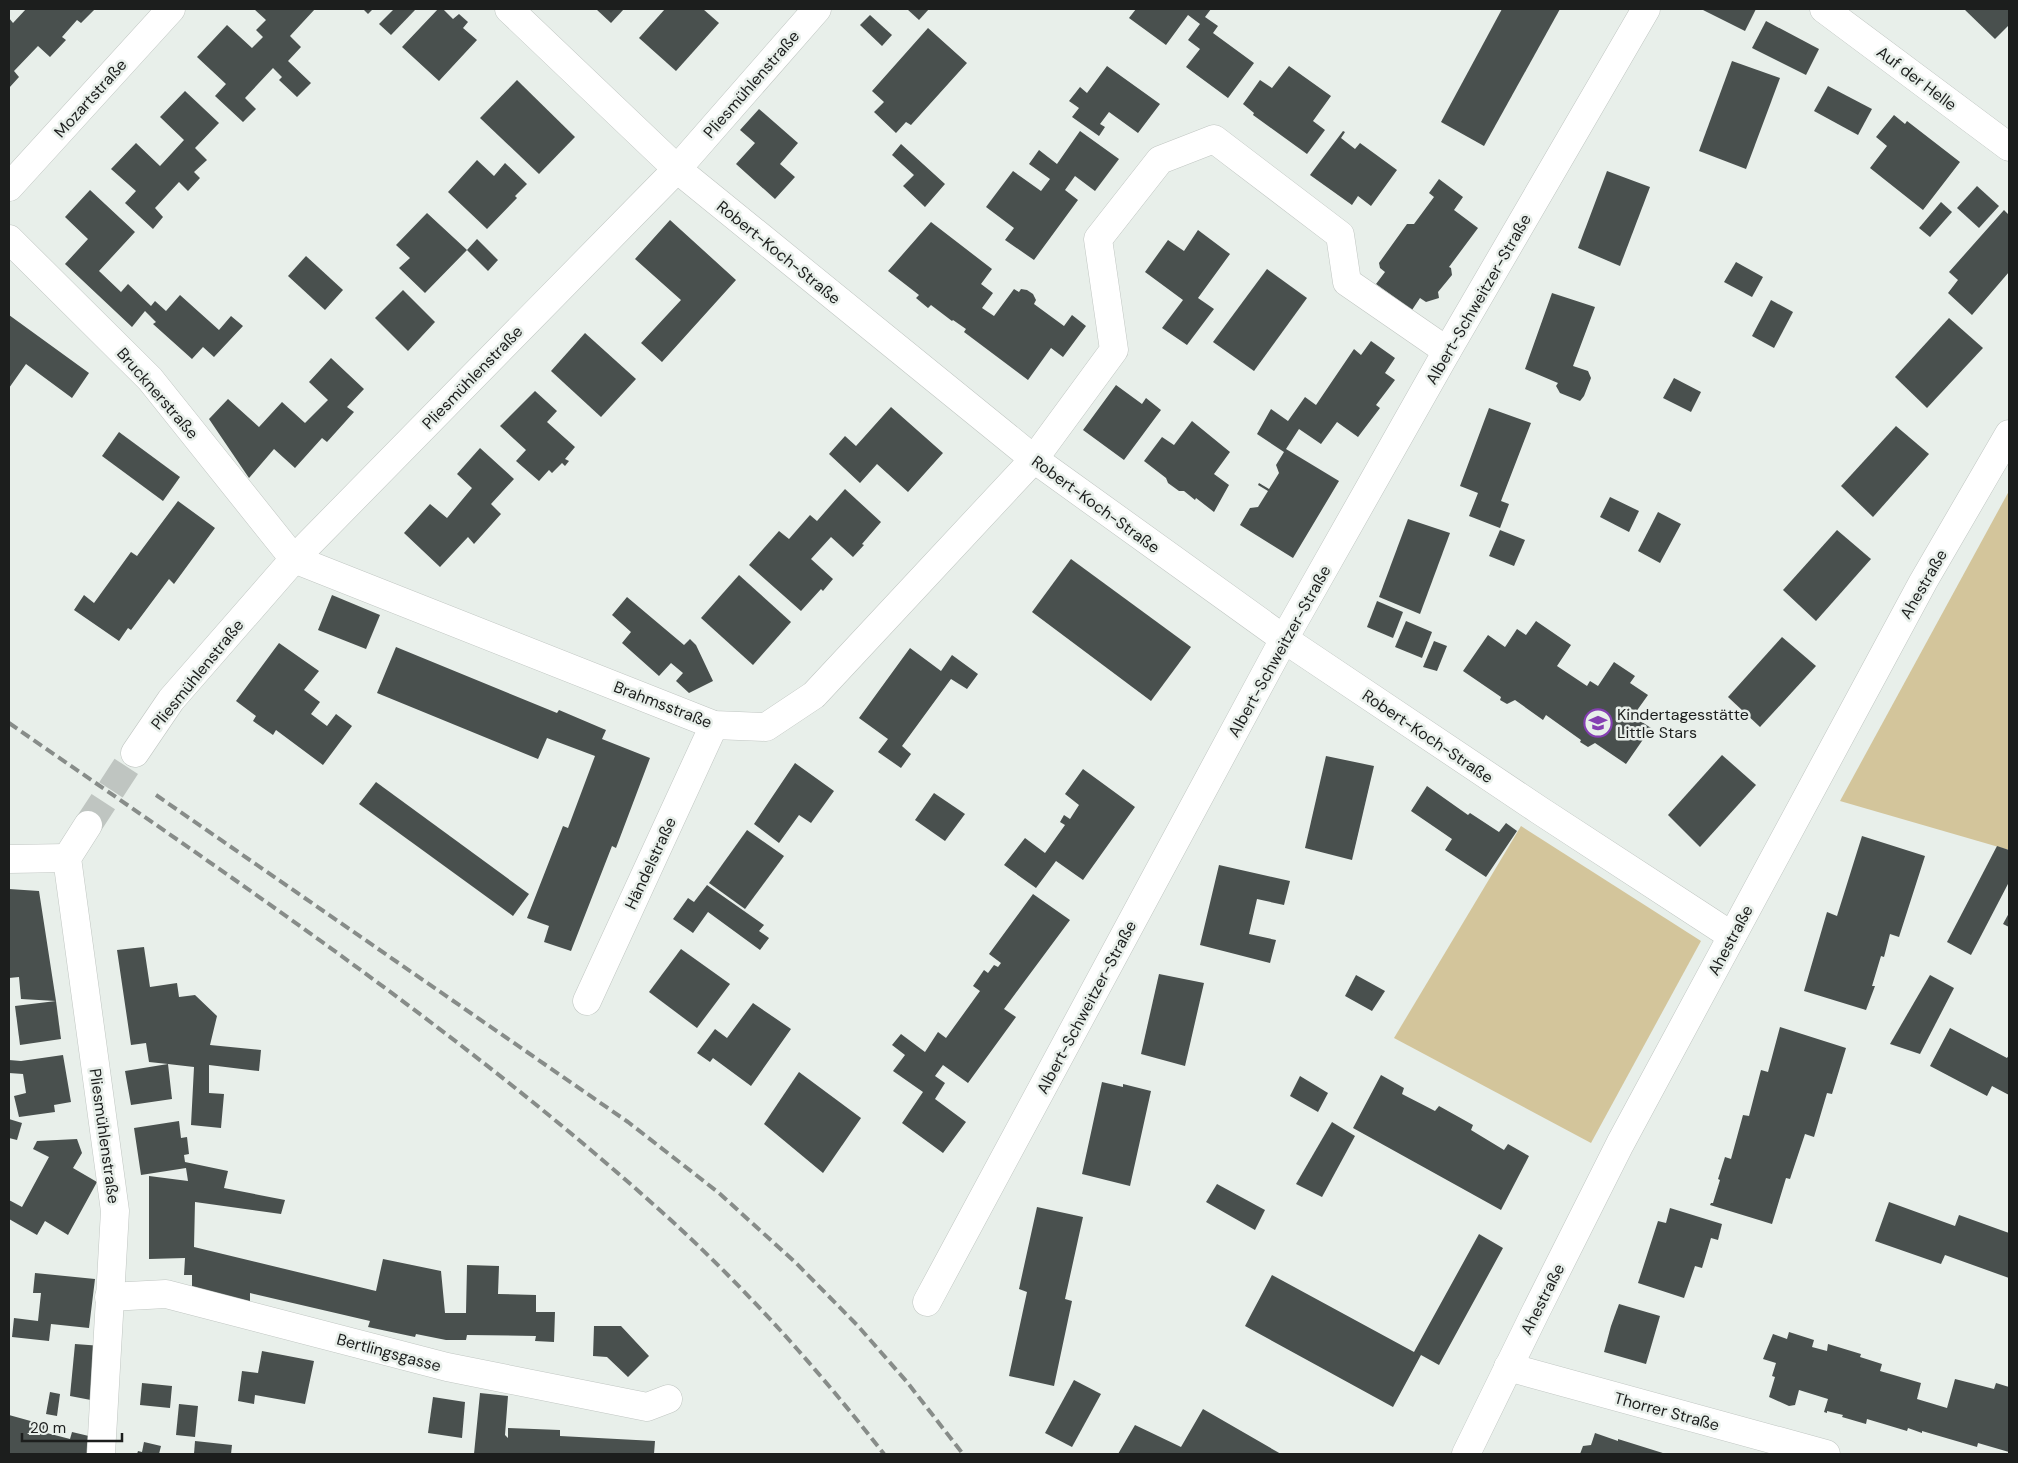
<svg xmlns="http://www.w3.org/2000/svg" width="2018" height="1463" font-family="'DM Sans',sans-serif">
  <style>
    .green { fill: #d3c59b }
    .building { fill: #49504e }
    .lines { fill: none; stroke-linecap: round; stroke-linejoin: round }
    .minor-tunnel { stroke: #bfc5c1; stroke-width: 28; stroke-dasharray: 28 14; stroke-linecap: butt }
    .minor-casing { stroke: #c0c6c2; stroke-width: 29 }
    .minor { stroke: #fff; stroke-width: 28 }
    .rail { stroke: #878c89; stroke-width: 4; stroke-dasharray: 10 5; stroke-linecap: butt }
    .labels { text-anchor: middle; stroke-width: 5; stroke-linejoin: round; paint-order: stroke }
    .street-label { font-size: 16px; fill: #1c1e1d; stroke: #e8efea }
    .poi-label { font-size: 16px; fill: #1c1e1d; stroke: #e8efea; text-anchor: start }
  </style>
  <rect width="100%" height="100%" fill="#e8efea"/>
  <g class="green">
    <path d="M2009 491V850L1840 801Z"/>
    <path d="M1521 826 1701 941 1591 1143 1394 1038Z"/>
  </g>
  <g class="building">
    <path d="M26 9H95L81 23 77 20 62 37 66 40 50 57 38 46 14 71 19 77 9 88V18L13 23Z"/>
    <path d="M254 9H315L290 36 301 47 288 61 311 83 297 97 279 80 282 77 273 68 245 98 256 109 243 122 215 96 226 84 197 57 227 25 252 48 263 37 256 30 266 20Z"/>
    <path d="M363 9H373L368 14Z"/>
    <path d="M394 9H416L391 35 379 24Z"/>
    <path d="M438 9H443L453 19 459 14 468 22 463 28 477 40 439 81 402 47Z"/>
    <path d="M596 9H624L611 23Z"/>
    <path d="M665 9H703L719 23 676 71 639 38Z"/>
    <path d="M907 9H929L919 20Z"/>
    <path d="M1136 9H1211L1205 17 1218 26 1213 33 1254 63 1228 98 1186 67 1200 49 1188 40 1200 24 1188 15 1166 45 1129 18Z"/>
    <path d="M1502 9H1560L1484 146 1441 122Z"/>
    <path d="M1701 9H1756L1745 31Z"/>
    <path d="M1964 9H2009V25L1995 39Z"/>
    <path d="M870 15 892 35 882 46 860 25Z"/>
    <path d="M1766 21 1819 49 1806 75 1752 48Z"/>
    <path d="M928 28 967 63 911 125 906 122 896 133 874 112 884 102 872 91Z"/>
    <path d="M1732 61 1780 78 1746 169 1699 151Z"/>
    <path d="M1107 66 1160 104 1138 133 1109 112 1100 124 1105 127 1099 136 1072 117 1079 108 1069 101 1080 87 1087 93Z"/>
    <path d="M1289 66 1331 96 1313 121 1325 130 1307 154 1253 115 1254 113 1243 104 1260 80 1272 88Z"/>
    <path d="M517 80 575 137 539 174 480 118Z"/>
    <path d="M1828 86 1872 109 1858 135 1814 111Z"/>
    <path d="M185 91 219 123 195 148 207 160 194 172 200 178 188 191 179 182 155 208 163 217 153 229 125 203 136 191 111 169 136 143 160 166 184 140 160 117Z"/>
    <path d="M759 109 798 143 780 164 795 177 775 199 736 164 755 143 740 130Z"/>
    <path d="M1894 115 1905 124 1907 121 1960 162 1923 210 1870 168 1887 146 1876 137Z"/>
    <path d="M1080 131 1119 159 1095 191 1075 176 1065 190 1078 200 1034 260 1005 240 1014 228 986 207 1013 171 1041 191 1050 179 1029 164 1039 150 1057 164Z"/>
    <path d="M1343 131 1345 132 1341 138 1355 149 1360 143 1397 170 1371 206 1358 196 1352 205 1310 175Z"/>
    <path d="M901 144 945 184 925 207 903 186 914 175 892 155Z"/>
    <path d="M477 160 494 176 505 163 527 184 515 196 517 198 487 229 448 192Z"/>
    <path d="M1607 171 1650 187 1620 266 1578 248Z"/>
    <path d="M1439 179 1463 197 1454 210 1478 228 1449 267 1451 268 1452 275 1438 292 1439 298 1426 302 1420 298 1412 310 1376 284 1385 272 1380 268 1379 263 1407 224H1414L1434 197 1429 193Z"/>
    <path d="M1977 186 1999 206 1979 228 1957 208Z"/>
    <path d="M90 190 135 232 99 271 121 292 128 284 151 306 155 301 166 311 180 295 219 330 231 316 243 326 214 357 203 347 192 359 153 324 156 322 145 311 132 327 65 264 88 239 65 217Z"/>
    <path d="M1941 202 1952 212 1930 237 1919 228Z"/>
    <path d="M2004 210 2009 215V272L1972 315 1948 293 1958 280 1949 272Z"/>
    <path d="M427 213 467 250 477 239 498 260 488 271 467 250 425 293 399 268 410 258 396 245Z"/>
    <path d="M670 220 736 280 662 362 641 343 681 300 635 259Z"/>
    <path d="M931 222 992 269 981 284 993 293 982 308 994 316 1014 289 1019 292 1021 289 1027 290 1033 294 1036 300 1034 304 1064 326 1072 315 1086 326 1063 357 1051 348 1028 380 964 332 966 329 953 320 952 321 931 305 928 308 916 298 919 295 888 271Z"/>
    <path d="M1198 230 1230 254 1198 298 1214 309 1187 345 1162 328 1183 300 1145 272 1168 240 1184 251Z"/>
    <path d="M306 256 343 290 325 310 288 276Z"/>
    <path d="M1736 262 1763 277 1752 297 1724 282Z"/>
    <path d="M1267 269 1307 298 1254 371 1213 342Z"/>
    <path d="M403 290 435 322 408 351 375 318Z"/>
    <path d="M1552 293 1595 307 1573 366 1588 371 1591 378 1584 396 1580 401 1560 393 1556 386 1558 383 1525 369Z"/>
    <path d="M1771 300 1793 312 1774 348 1752 336Z"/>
    <path d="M9 315 89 373 72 398 26 364 9 388Z"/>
    <path d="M1949 318 1983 348 1927 408 1895 377Z"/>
    <path d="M585 333 636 379 601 417 551 371Z"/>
    <path d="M1371 341 1395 358 1385 373 1395 380 1376 405 1380 408 1358 437 1337 422 1321 444 1299 429 1286 449 1339 481 1293 558 1240 525 1250 508 1258 507 1268 491 1258 485 1259 483 1269 489 1279 473 1276 465 1284 452 1257 434 1271 409 1288 421 1305 397 1316 405 1354 349 1361 355Z"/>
    <path d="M331 358 364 389 347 407 354 412 327 442 322 438 295 468 274 449 249 478 209 419 228 399 259 427 282 402 305 423 328 400 309 382Z"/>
    <path d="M1674 378 1701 392 1691 412 1663 398Z"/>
    <path d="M1116 385 1142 404 1146 398 1161 410 1124 460 1083 430Z"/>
    <path d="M535 391 557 411 547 422 575 447 565 459 569 461 565 466 562 463 552 473 549 470 539 481 516 461 526 450 500 426Z"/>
    <path d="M891 407 943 453 908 492 877 464 860 483 829 454 845 436 856 446Z"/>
    <path d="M1489 408 1531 423 1501 501 1509 504 1500 528 1469 516 1478 493 1460 486Z"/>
    <path d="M1192 421 1230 452 1214 474 1229 485 1214 512 1196 498 1195 500 1184 491H1179L1168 483 1166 478 1144 461 1162 437 1174 445Z"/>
    <path d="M1896 426 1929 454 1873 517 1841 486Z"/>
    <path d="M119 432 180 477 163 501 102 456Z"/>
    <path d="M480 448 514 479 491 504 501 514 474 544 468 537 440 567 404 533 430 504 447 518 472 488 457 474Z"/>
    <path d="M845 489 881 522 862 544 864 545 853 557 831 537 811 559 833 579 823 591 821 589 801 611 749 565 779 531 789 539 810 515 817 521Z"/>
    <path d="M1610 497 1639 511 1629 532 1600 517Z"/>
    <path d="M178 501 215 528 174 584 169 579 131 630 128 628 119 641 74 610 84 595 94 603 131 552 137 556Z"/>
    <path d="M1658 512 1681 524 1660 563 1638 551Z"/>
    <path d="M1408 519 1450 533 1420 614 1379 597Z"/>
    <path d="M1500 530 1525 540 1514 566 1489 556Z"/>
    <path d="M1837 530 1871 559 1816 621 1783 590Z"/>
    <path d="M1071 559 1191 647 1151 701 1032 612Z"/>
    <path d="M739 575 791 622 753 665 701 618Z"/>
    <path d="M332 595 380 615 366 649 318 630Z"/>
    <path d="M627 597 684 645 690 639 696 645 713 681 689 693 676 681 683 673 671 663 659 676 622 643 631 632 612 615Z"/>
    <path d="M1377 601 1403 612 1393 638 1367 627Z"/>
    <path d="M1406 621 1432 632 1422 658 1395 647Z"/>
    <path d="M1536 621 1571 645 1557 666 1587 686 1590 681 1598 686 1614 662 1635 676 1630 683 1648 695 1633 716 1651 728 1626 764 1595 743 1588 747 1580 742 1581 740 1546 715 1543 720 1515 700 1507 704 1500 700 1501 697 1463 671 1488 635 1505 647 1517 629 1526 635Z"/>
    <path d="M1782 637 1816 666 1760 727 1728 697Z"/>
    <path d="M1434 641 1447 646 1437 671 1423 667Z"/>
    <path d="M279 643 319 671 304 690 320 702 311 714 327 726 336 714 352 726 323 765 276 730 273 735 253 721 256 716 236 701Z"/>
    <path d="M396 647 557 713 559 710 606 730 602 739 650 758 616 848 612 846 571 951 544 942 549 926 527 918 563 826 568 828 595 756 547 738 538 759 377 693Z"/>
    <path d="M910 648 941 671 952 655 978 674 967 689 951 679 902 746 911 754 901 768 878 752 888 739 859 718Z"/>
    <path d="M1722 755 1756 785 1700 847 1668 815Z"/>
    <path d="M1326 756 1374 766 1352 860 1305 848Z"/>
    <path d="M795 763 834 791 811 823 799 815 779 843 754 824Z"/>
    <path d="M1083 769 1135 807 1083 880 1056 861 1036 888 1004 865 1025 838 1045 853 1065 825 1060 822 1064 815 1070 819 1079 805 1065 794Z"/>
    <path d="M376 782 529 894 513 916 359 804Z"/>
    <path d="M1427 786 1468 815 1470 813 1499 832 1506 823 1517 831 1486 877 1445 850 1452 839 1411 811Z"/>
    <path d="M934 793 965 814 945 841 915 820Z"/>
    <path d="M747 830 784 856 745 909 709 883Z"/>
    <path d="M1862 836 1925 856 1899 937 1890 934 1884 957 1881 956 1872 986H1875L1866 1010 1804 991 1827 912 1837 916Z"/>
    <path d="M1997 846 2009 850V882L1971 955 1947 942Z"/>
    <path d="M1219 865 1290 881 1284 905 1257 899 1249 934 1276 940 1270 963 1200 945Z"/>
    <path d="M707 885 764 925 759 931 769 938 760 950 708 912 693 933 673 919 688 898 694 902Z"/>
    <path d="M9 889 39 891 56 1001 21 999 19 977 9 978Z"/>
    <path d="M1033 894 1070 920 1004 1009 1016 1017 968 1083 943 1065 935 1076 945 1083 935 1099 966 1122 943 1153 902 1123 923 1092 893 1071 905 1055 892 1045 901 1034 925 1052 938 1032 946 1038 980 991 973 986 984 970 988 973 994 965 998 967 1001 963 989 954Z"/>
    <path d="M2009 913V927L2003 924Z"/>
    <path d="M144 947 150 987 177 983 179 997 195 995 217 1016 210 1045 261 1050 259 1071 209 1065V1093L224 1094 221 1128 191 1125 194 1067 168 1064 172 1099 131 1105 125 1071 168 1064 149 1062 146 1043 131 1045 117 950Z"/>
    <path d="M681 949 730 984 697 1028 649 992Z"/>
    <path d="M1159 974 1204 983 1185 1066 1141 1054Z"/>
    <path d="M1356 975 1385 991 1372 1011 1345 996Z"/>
    <path d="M1930 975 1954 988 1920 1054 1890 1044Z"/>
    <path d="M56 1001 61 1039 20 1045 15 1006Z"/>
    <path d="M753 1003 791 1029 751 1086 713 1058 710 1062 697 1053 715 1029 727 1038Z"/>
    <path d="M1780 1027 1846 1048 1832 1094 1827 1093 1814 1137 1805 1134 1790 1179 1786 1178 1772 1224 1710 1205 1711 1203H1713L1720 1180 1718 1179 1725 1157 1731 1159 1743 1115 1749 1116 1761 1070 1768 1072Z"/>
    <path d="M1950 1028 2007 1058 2009 1055V1095L1992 1086 1987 1096 1930 1066Z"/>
    <path d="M63 1055 71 1102 54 1105 55 1112 19 1117 14 1096 26 1093 23 1074 9 1073V1060L21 1061Z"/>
    <path d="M799 1072 861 1118 823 1173 764 1124Z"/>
    <path d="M1381 1075 1404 1088 1402 1094 1435 1111 1439 1106 1473 1125 1471 1130 1504 1150 1508 1144 1529 1156 1501 1210 1353 1128Z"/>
    <path d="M1300 1076 1328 1093 1318 1112 1290 1096Z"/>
    <path d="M1102 1082 1123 1087V1084L1151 1091 1130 1186 1082 1174Z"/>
    <path d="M9 1119 22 1123 17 1140 9 1138Z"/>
    <path d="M179 1121 181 1138 187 1137 189 1154 184 1155 185 1162 228 1171 224 1188 285 1200 281 1214 195 1202 194 1247 376 1291 383 1259 441 1271 445 1313H466L467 1265 499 1266 498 1294 536 1295V1312H555L554 1342 535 1341 536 1336 467 1335 466 1340H446L416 1334 415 1337 368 1327 370 1321 250 1293V1309L192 1290V1275H184L185 1258 149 1259V1176L188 1181 186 1168 141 1175 134 1128Z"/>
    <path d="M1332 1122 1355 1136 1322 1197 1296 1184Z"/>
    <path d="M77 1139 82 1153 73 1168 97 1182 68 1235 45 1221 37 1235 9 1219V1200L22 1207 49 1157 33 1149 37 1141Z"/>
    <path d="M1217 1184 1265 1210 1255 1230 1206 1202Z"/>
    <path d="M1889 1202 1955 1226 1959 1215 2009 1233V1278L1945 1255 1941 1264 1875 1241Z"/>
    <path d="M1037 1207 1083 1217 1065 1299 1072 1301 1054 1386 1009 1376 1027 1292 1019 1289Z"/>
    <path d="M1670 1208 1722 1224 1718 1240 1711 1238 1702 1268 1695 1266 1684 1298 1638 1283 1658 1221 1666 1223Z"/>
    <path d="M1479 1234 1503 1248 1439 1365 1421 1355 1393 1407 1245 1326 1272 1275 1414 1352Z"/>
    <path d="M35 1273 95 1279 89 1328 51 1324 49 1341 12 1337 14 1318 38 1321 41 1293H33Z"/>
    <path d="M1619 1304 1660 1316 1646 1364 1604 1352 1611 1326Z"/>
    <path d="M594 1326H621L649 1356 628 1377 607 1357 593 1356Z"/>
    <path d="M1789 1332 1814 1340 1812 1347 1827 1351 1828 1344 1861 1354 1860 1357 1882 1364 1880 1371 1921 1383 1917 1399 1947 1408 1955 1379 1994 1389 1996 1383 2009 1387V1452L1978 1443 1977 1447 1922 1431V1433L1908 1428 1907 1431 1867 1419 1866 1424 1842 1417 1843 1415 1827 1411V1413L1824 1412 1828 1399 1799 1390 1795 1405 1789 1406 1769 1397 1775 1377 1772 1376 1776 1363 1763 1359 1773 1334 1787 1339Z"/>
    <path d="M75 1344 102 1346 96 1401 70 1396Z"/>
    <path d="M262 1351 314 1361 305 1404 255 1395 254 1404 238 1401 242 1371 258 1373Z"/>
    <path d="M1074 1380 1101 1394 1072 1447 1045 1433Z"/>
    <path d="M142 1383 172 1386 170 1408 140 1405Z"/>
    <path d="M50 1392 60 1394 57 1416 46 1414Z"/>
    <path d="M480 1393 508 1396 505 1435 508 1438V1428L560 1430V1436L655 1441 654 1454H474Z"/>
    <path d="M433 1397 465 1402 462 1438 428 1433Z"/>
    <path d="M179 1404 198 1406 195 1437 176 1435Z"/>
    <path d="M1203 1409 1281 1454H1118L1135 1425 1181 1447Z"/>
    <path d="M9 1415 45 1425 43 1432 70 1439 72 1432 93 1437 88 1454H9Z"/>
    <path d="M1595 1433 1618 1441V1439L1666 1454H1580L1583 1446 1591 1445Z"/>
    <path d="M195 1441 232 1445 231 1454H194Z"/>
    <path d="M144 1442 161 1446 159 1454H137L138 1451 142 1452Z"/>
  </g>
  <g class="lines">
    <path class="minor-tunnel" d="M88 825 135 753"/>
    <g class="minor-casing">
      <g id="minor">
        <path d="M509 9 677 169 1034 459 1284 639 1539 810 1732 936"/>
        <path d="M1824 9 2009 147"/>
        <path d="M9 187 171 9"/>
        <path d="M9 239 150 379 294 559 714 725 766 727 814 695 1034 459 1114 350 1098 239 1160 160 1214 139 1340 235 1347 282 1447 351"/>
        <path d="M135 753 171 700 294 559 677 169 817 9"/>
        <path d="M88 825 67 858 115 1211 101 1454"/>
        <path d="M9 859 67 858"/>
        <path d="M587 1001 714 725"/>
        <path d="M109 1297 166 1294 447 1367 647 1407 668 1399"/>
        <path d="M927 1302 1284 639 1447 351 1646 9"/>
        <path d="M1508 1367 1826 1454"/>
        <path d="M1466 1454 1535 1313 1620 1144 1923 582 2009 434"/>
      </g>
    </g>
    <use href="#minor" class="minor"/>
    <g class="rail">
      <path d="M9 723C232 878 460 1030 663 1213 744 1286 817 1368 884 1454"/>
      <path d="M156 795 628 1122 719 1193 796 1263 858 1326 907 1382 963 1454"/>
    </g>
  </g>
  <defs>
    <g id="school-ring" transform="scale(1.4375)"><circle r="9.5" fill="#e8efea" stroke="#853fb2" stroke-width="1.5"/><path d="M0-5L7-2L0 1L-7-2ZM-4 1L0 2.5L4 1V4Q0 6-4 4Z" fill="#853fb2"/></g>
  </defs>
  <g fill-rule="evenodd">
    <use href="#school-ring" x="1598" y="723"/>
  </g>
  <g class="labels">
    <g class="street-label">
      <text transform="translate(1917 78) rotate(37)" y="6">Auf der Helle</text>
      <text transform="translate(751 84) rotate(-49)" y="6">Pliesmühlenstraße</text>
      <text transform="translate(90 98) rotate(-48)" y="6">Mozartstraße</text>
      <text transform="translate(779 252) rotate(39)" y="6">Robert-Koch-Straße</text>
      <text transform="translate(1478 299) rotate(-60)" y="6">Albert-Schweitzer-Straße</text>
      <text transform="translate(472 377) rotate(-46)" y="6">Pliesmühlenstraße</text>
      <text transform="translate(158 393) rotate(49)" y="6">Brucknerstraße</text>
      <text transform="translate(1096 504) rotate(36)" y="6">Robert-Koch-Straße</text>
      <text transform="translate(1923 584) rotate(-60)" y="6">Ahestraße</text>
      <text transform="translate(1279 651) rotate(-61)" y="6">Albert-Schweitzer-Straße</text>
      <text transform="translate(197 674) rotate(-51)" y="6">Pliesmühlenstraße</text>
      <text transform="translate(663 704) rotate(21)" y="6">Brahmsstraße</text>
      <text transform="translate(1428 736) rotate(34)" y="6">Robert-Koch-Straße</text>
      <text transform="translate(650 863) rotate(-65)" y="6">Händelstraße</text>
      <text transform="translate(1730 940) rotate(-62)" y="6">Ahestraße</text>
      <text transform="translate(1086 1007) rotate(-62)" y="6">Albert-Schweitzer-Straße</text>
      <text transform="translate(105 1136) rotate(82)" y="6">Pliesmühlenstraße</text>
      <text transform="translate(1542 1299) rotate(-63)" y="6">Ahestraße</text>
      <text transform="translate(389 1352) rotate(15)" y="6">Bertlingsgasse</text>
      <text transform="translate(1667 1411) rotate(15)" y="6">Thorrer Straße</text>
    </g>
    <g class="poi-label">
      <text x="1617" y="720">Kindertagesstätte<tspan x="1617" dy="18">Little Stars</tspan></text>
    </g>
  </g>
  <rect width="2018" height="1463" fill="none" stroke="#1c1e1d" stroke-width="20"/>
  <path d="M22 1433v8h100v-8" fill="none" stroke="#1c1e1d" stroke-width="2.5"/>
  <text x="30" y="1433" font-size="15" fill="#1c1e1d" stroke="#e8efea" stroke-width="4" paint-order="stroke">20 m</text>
</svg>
